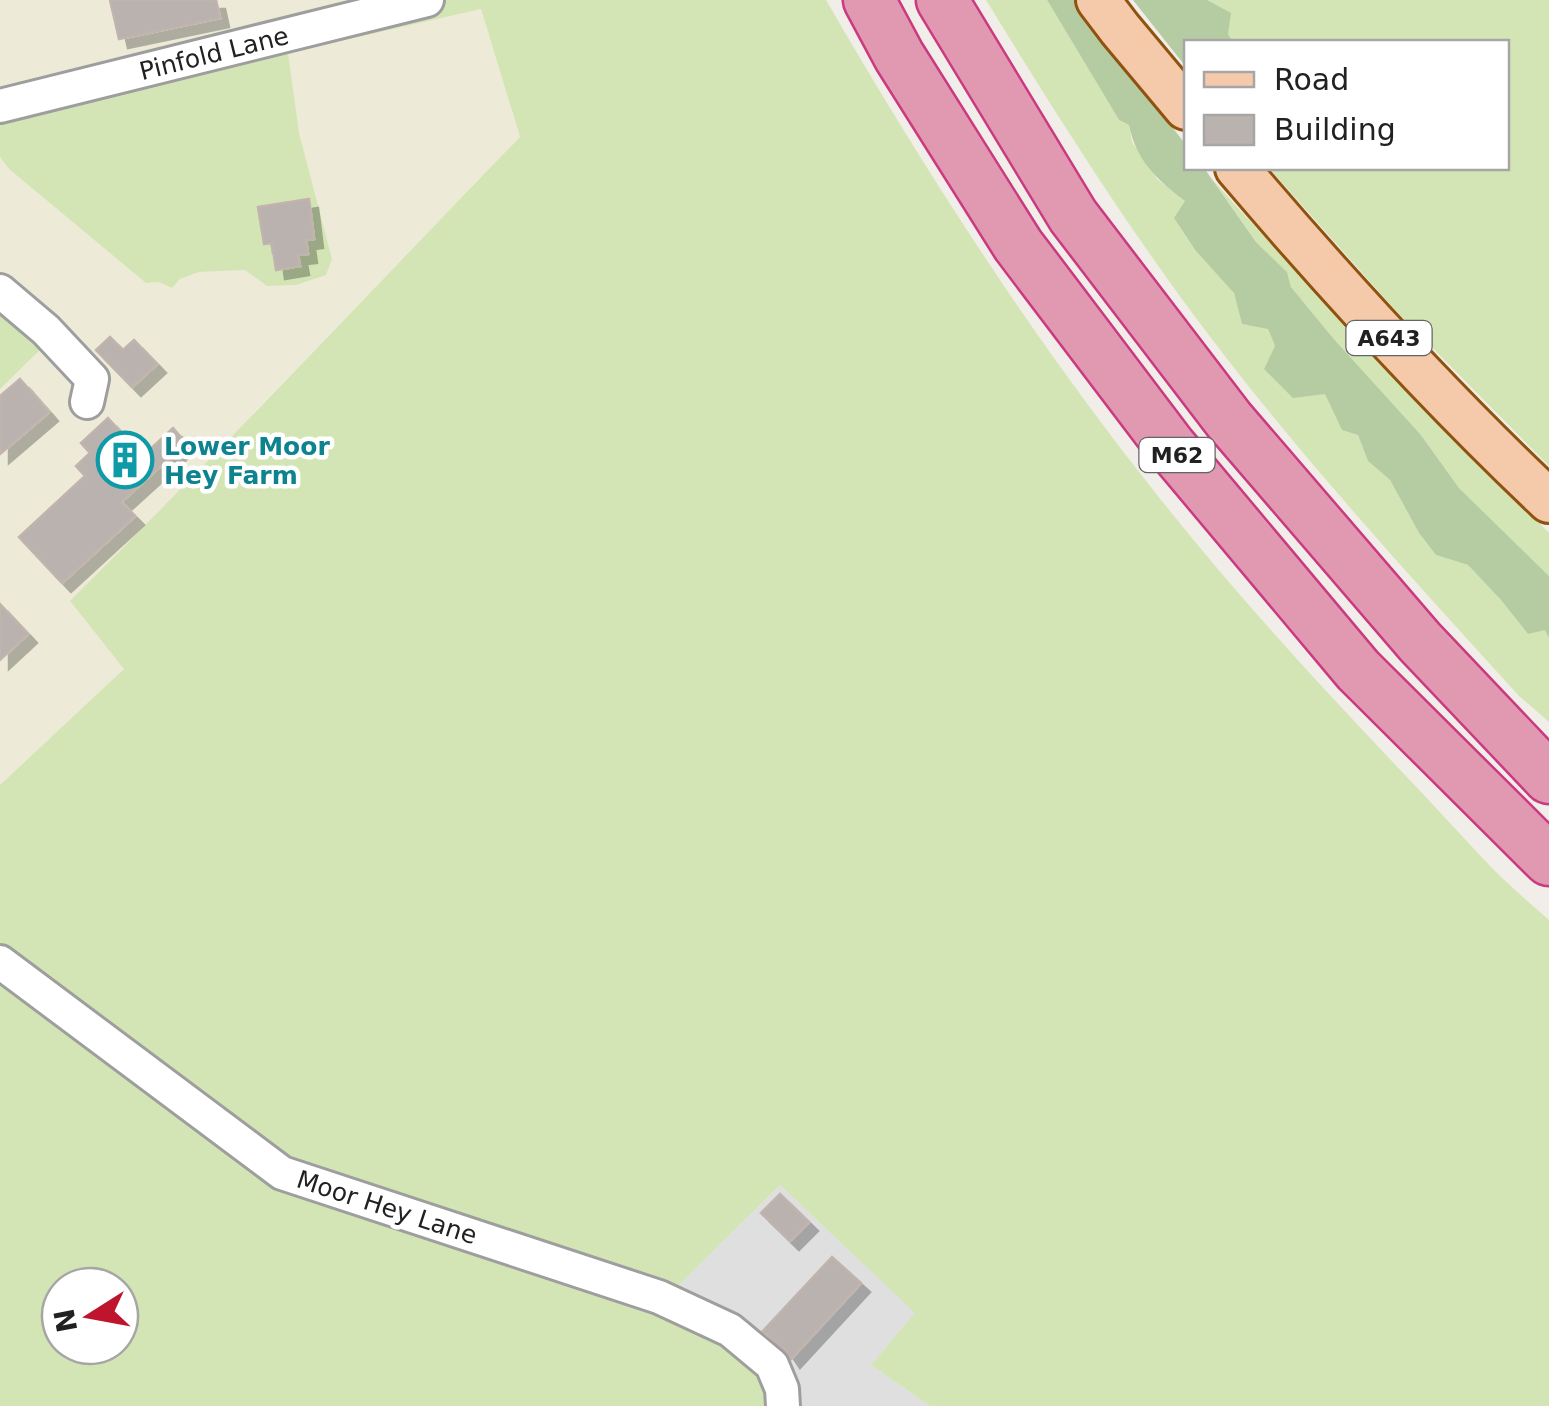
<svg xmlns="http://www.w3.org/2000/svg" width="1549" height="1406" font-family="'DejaVu Sans',sans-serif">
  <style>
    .residential { fill: #dfdfdf }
    .farmland { fill: #edebd7 }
    .grass { fill: #d4e5b5; fill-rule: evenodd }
    .forest { fill: #b5cca2 }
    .building { fill: #bab2af; stroke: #c1b3ad; stroke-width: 2.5; filter: url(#shadow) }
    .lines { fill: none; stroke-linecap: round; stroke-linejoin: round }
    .minor-casing { stroke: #9e9e9e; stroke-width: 38 }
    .major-casing { stroke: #90520f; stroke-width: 48 }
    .highway-casing { stroke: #cb3a81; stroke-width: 55 }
    .minor { stroke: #fff; stroke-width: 32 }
    .major { stroke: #f4caab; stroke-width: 42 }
    .highway { stroke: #e099b1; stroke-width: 50 }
    .labels { text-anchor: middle; stroke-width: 9; stroke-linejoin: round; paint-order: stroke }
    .shield { fill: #fff; stroke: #646464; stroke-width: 2.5 }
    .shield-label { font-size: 22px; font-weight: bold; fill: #212121 }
    .street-label { font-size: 25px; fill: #212121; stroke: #fff }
    .culture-label { font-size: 25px; font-weight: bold; fill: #0d838f; stroke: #fff; text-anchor: start }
  </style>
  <defs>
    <filter id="shadow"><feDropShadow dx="9" dy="9" stdDeviation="0" flood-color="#0004"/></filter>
  </defs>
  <rect width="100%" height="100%" fill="#f1ede9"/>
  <path class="residential" d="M780 1185 916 1313 871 1365 930 1406H773L654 1314 677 1287Z"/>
  <g class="farmland">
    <path d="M0 0H356L321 13 0 90Z"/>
    <path d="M481 9 520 138 257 409 212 459 71 601 125 669 0 785V389L45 345 58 326 0 274V157L9 169 146 283 180 279 199 272 245 270 267 286 299 133 287 53Z"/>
  </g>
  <g class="grass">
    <path d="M356 0H826C925 171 1031 336 1154 491 1232 590 1318 684 1405 775 1435 806 1463 838 1493 869 1511 887 1530 903 1549 920V1406H930L871 1365 915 1313 780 1185 677 1287 654 1314 685 1325 747 1356 772 1393 773 1406H0V785L124 669 70 601C222 449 370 292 520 137L481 9 288 53 299 133 332 259 326 275 296 285 267 286 245 270 199 272 180 279 172 288 159 282 146 283 9 169 0 157V90L321 13ZM60 1286H120V1346H60Z"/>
    <path d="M986 0H1047L1119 120 1129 125 1132 142 1157 179 1185 201 1216 271 1234 293 1242 324 1268 328 1275 346 1325 393 1342 429 1358 435 1368 461 1390 480 1419 533 1436 555 1468 565 1501 600 1528 634 1546 629 1549 638V722L1519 696C1412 578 1304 461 1208 334 1127 227 1056 114 986 0Z"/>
    <path d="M1207 0H1549V466L1395 310 1269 168H1506V42H1233Z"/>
    <path d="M1211 178 1318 296 1549 533V576L1459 488 1421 435 1333 338 1291 287 1287 272 1256 242Z"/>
    <path d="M0 274 58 326 45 345 0 389Z"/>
  </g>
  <g class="forest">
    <path d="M1047 0H1074L1186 145V168H1204L1256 242 1287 272 1291 287 1333 338 1421 435 1459 488 1549 576V638L1545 630 1528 634 1501 600 1468 565 1436 555 1419 533 1390 480 1368 461 1358 435 1342 430 1325 394 1293 398 1264 369 1275 346 1268 329 1242 324 1234 293 1196 251 1174 218 1185 201C1157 180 1136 160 1129 125L1119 120Z"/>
    <path d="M1133 0H1207L1231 13 1228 34 1233 42H1186V67Z"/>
  </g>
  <g class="building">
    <path d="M110 0H216L220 18 119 39Z"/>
    <path d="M309 199 314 239 306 240 308 254 298 255 300 266 276 270 272 243 264 244 258 207Z"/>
    <path d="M110 337 123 350 134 340 157 364 132 387 96 350Z"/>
    <path d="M20 379 49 412 0 454V396Z"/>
    <path d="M108 418 143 456 173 428 186 443 121 502 135 516 62 583 19 537 85 476 76 466 90 453 81 443Z"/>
    <path d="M0 604 28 634 0 660Z"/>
    <path d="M780 1194 809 1222 790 1241 761 1213Z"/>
    <path d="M832 1257 861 1283 791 1359 785 1350 763 1331Z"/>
  </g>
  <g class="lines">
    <g class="minor-casing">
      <g id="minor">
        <path d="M0 106 427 0"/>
        <path d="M0 291 46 330 92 379 87 402"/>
        <path d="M0 962 282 1173 659 1297 730 1330 772 1365 782 1389 783 1406"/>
      </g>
    </g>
    <g class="major-casing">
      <g id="major">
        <path d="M1098 0 1120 29 1186 108"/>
        <path d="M1237 168C1335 283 1439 397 1549 501"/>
      </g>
    </g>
    <g class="highway-casing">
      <g id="highway">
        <path d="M869 0 899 56 1018 245 1171 447 1358 670 1549 860"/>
        <path d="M942 0 1073 216 1229 420 1420 642 1549 778"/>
      </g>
    </g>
    <use href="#minor" class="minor"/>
    <use href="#major" class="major"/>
    <use href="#highway" class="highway"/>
  </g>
  <defs>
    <g id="building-ring" transform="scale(2.875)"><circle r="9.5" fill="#fff" stroke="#0f9aa8" stroke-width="1.5"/><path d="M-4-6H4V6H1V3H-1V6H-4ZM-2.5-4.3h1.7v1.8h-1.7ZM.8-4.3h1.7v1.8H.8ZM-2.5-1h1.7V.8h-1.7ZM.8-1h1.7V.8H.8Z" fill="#0f9aa8"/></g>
  </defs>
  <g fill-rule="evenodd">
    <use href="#building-ring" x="125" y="460"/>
  </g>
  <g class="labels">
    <g class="shield">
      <rect x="1346.5" y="321" width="85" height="34" rx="8"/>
      <rect x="1139.5" y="438" width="75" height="34" rx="8"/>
    </g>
    <g class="shield-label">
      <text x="1389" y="346">A643</text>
      <text x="1177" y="463">M62</text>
    </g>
    <g class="street-label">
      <text transform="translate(214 53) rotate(-14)" y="9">Pinfold Lane</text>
      <text transform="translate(387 1207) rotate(18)" y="9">Moor Hey Lane</text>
    </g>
    <g class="culture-label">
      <text x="164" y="455">Lower Moor<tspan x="164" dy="29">Hey Farm</tspan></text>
    </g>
  </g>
  <rect x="1184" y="40" width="325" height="130" fill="#ffffff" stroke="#a6a6a6" stroke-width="2.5"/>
  <rect x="1204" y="72" width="50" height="15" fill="#f4caab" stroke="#a6a6a6" stroke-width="2.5"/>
  <text x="1274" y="90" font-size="30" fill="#212121">Road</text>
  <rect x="1204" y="115" width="50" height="30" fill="#bab2af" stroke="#a6a6a6" stroke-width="2.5"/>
  <text x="1274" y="140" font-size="30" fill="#212121">Building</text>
  <g transform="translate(90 1316) rotate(259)"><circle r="48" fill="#ffffff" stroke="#a6a6a6" stroke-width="2.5"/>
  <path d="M0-8L18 38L0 25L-18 38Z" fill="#bf142d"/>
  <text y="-15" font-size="28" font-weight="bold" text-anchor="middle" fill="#212121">N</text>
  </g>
</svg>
